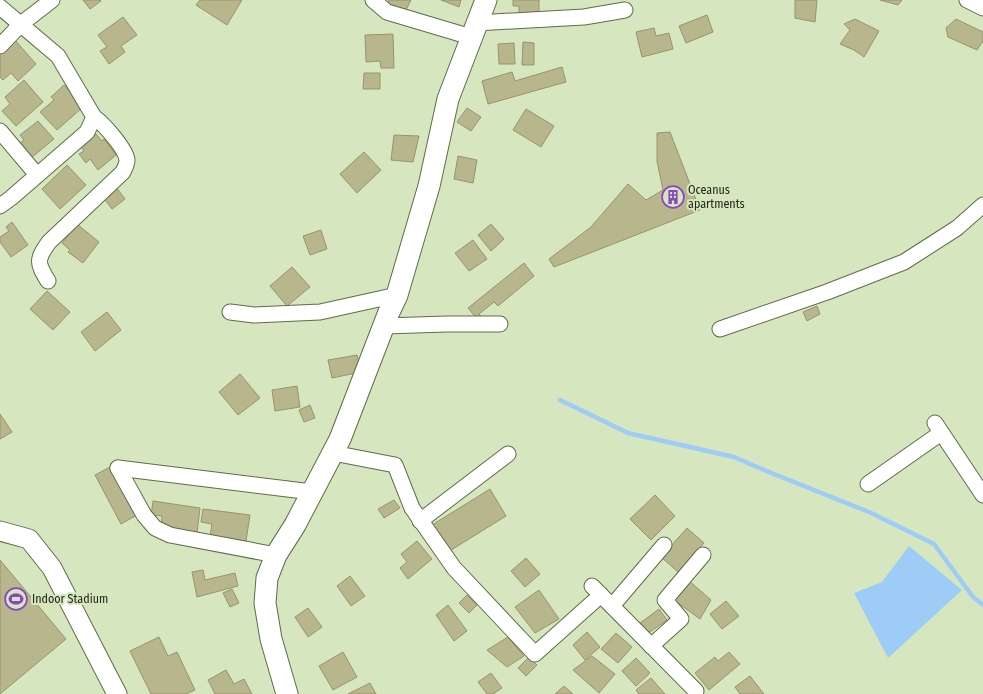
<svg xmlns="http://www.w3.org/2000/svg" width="983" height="694" font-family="'Fira Sans Condensed',sans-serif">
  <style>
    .water { fill: #9dccf6 }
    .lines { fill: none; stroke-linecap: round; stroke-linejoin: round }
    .stream { stroke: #9dccf6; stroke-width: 4.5 }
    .building { fill: #b7b68d; stroke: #96946d }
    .minor-casing { stroke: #5e6c49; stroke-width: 17 }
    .tertiary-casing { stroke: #5e6c49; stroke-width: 21 }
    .secondary-casing { stroke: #5e6c49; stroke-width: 23 }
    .minor { stroke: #fff; stroke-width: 15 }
    .tertiary { stroke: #fff; stroke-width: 19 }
    .secondary { stroke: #fff; stroke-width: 21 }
    .labels { text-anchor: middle; stroke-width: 4; stroke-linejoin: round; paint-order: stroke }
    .poi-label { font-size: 12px; fill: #222819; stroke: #d6e7bf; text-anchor: start }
  </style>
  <rect width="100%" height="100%" fill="#d6e7bf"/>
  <path class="water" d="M909 546 962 590 888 658 854 593 882 582Z"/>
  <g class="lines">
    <path class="stream" d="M560 400 628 433 734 457 769 472 869 512 934 544 973 597 983 605"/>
  </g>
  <g class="building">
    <path d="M83 0H100L101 1 90 9Z"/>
    <path d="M200 0H242L227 25 196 5Z"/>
    <path d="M389 0H411L405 12 387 4Z"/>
    <path d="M441 0H461L459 7Z"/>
    <path d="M513 0H539V13L519 14V6H513Z"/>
    <path d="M795 0H817L815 22 795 18Z"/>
    <path d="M880 0H902L898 5Z"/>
    <path d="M707 15 713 32 686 43 679 26Z"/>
    <path d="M123 17 137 35 121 46 125 52 109 64 100 51 107 47 98 35Z"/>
    <path d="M855 19 879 31 864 57 854 50 840 44 850 30 844 24Z"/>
    <path d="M956 19 983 32V41L977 50 948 37 946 28Z"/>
    <path d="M654 28 656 36 669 33 673 49 642 57 636 32Z"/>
    <path d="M393 34 394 68H381L380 61 366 62 365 35Z"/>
    <path d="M14 39 36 64 18 81 11 73 3 80 0 77V51Z"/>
    <path d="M523 42 534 43V65H522Z"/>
    <path d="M514 43 515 64H499L498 44Z"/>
    <path d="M562 67 566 82 488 104 482 81 512 72 515 81Z"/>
    <path d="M364 73H380V89H363Z"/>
    <path d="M24 80 43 102 16 126 2 111 10 104 5 97Z"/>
    <path d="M64 85 83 107 57 130 40 112 54 100 51 97Z"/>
    <path d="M467 108 481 117 471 131 457 122Z"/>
    <path d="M526 109 554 126 541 147 513 130Z"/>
    <path d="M38 121 54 139 31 158 19 144 24 140 20 135Z"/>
    <path d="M670 132 700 210 554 267 549 259 591 227 628 184 646 200 663 190 657 161V133Z"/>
    <path d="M96 134 102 141 104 139 116 155 98 170 90 159 86 163 79 154 84 151 81 147Z"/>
    <path d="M394 135 419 136 413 162 391 160Z"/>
    <path d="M364 152 381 170 357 193 340 174Z"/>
    <path d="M458 156 477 160 473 183 454 179Z"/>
    <path d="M67 165 86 185 60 209 42 189Z"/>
    <path d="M116 187 125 199 112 209 103 197Z"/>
    <path d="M12 222 28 245 11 257 0 242V237L9 231 6 227Z"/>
    <path d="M77 224 99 242 83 263 68 252 70 250 62 243Z"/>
    <path d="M491 224 504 239 491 251 478 235Z"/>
    <path d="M321 230 327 249 310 255 303 236Z"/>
    <path d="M473 240 487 259 469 271 455 253Z"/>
    <path d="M524 263 534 276 498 306 494 302 479 314 482 317 478 320 468 308Z"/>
    <path d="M292 267 310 287 287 306 270 286Z"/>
    <path d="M47 291 70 312 53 330 30 309Z"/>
    <path d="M817 306 820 314 807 321 803 312Z"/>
    <path d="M107 312 121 330 95 351 81 332Z"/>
    <path d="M357 355 361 372 332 378 328 360Z"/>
    <path d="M240 374 260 398 238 415 219 392Z"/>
    <path d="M297 386 300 407 275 411 272 390Z"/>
    <path d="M310 405 315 418 304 422 299 410Z"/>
    <path d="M0 414 12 432 0 439Z"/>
    <path d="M112 466 137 515 121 524 95 475Z"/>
    <path d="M490 489 506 516 448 552 432 525Z"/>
    <path d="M655 495 675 516 651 540 630 519Z"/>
    <path d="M394 500 400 508 384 518 378 509Z"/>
    <path d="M153 501 200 508 197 533 161 528 162 516 151 515Z"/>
    <path d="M203 509 250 515 246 541 210 536 212 524 201 522Z"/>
    <path d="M687 528 704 543 678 572 661 557Z"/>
    <path d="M417 541 432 559 408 579 400 568 407 562 401 554Z"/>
    <path d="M526 558 540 574 525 587 511 571Z"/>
    <path d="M0 560 66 639 0 694Z"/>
    <path d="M203 570 205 580 235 573 238 586 197 597 192 572Z"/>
    <path d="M350 576 365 596 351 606 337 586Z"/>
    <path d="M687 579 711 600 700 619 674 600Z"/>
    <path d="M232 589 239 603 230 607 223 593Z"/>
    <path d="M539 590 559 619 535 633 515 607Z"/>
    <path d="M467 595 477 605 469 613 459 603Z"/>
    <path d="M726 601 739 616 722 629 710 614Z"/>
    <path d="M448 605 467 631 454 641 436 615Z"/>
    <path d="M308 608 322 627 308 637 295 617Z"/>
    <path d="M659 609 667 620 647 634 640 623Z"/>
    <path d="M587 632 600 647 585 660 573 645Z"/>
    <path d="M616 633 632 647 618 663 601 649Z"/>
    <path d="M159 637 168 656 177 652 195 690 186 694H151L130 651Z"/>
    <path d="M508 637 524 656 507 667 487 650Z"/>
    <path d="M343 652 357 677 333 690 319 666Z"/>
    <path d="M729 652 740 664 709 690 695 673 715 657 718 661Z"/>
    <path d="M592 656 615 674 599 693 573 670Z"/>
    <path d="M529 657 537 665 526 676 518 668Z"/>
    <path d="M636 658 650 673 636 686 622 671Z"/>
    <path d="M226 670 234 684 244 679 252 694H215L208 680Z"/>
    <path d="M491 673 502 688 493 694H487L478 682Z"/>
    <path d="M750 676 764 694H740L735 687Z"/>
    <path d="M651 678 665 694H639L636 690Z"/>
    <path d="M370 683 376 694H348Z"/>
    <path d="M564 686 573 694H555Z"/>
  </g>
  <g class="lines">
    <g class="minor-casing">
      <g id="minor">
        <path d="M373 0 387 12 471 37"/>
        <path d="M967 0 983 8"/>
        <path d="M0 7 58 56 94 117"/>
        <path d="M476 23 584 17 625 10"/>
        <path d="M0 46 21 24 52 0"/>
        <path d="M0 131 37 175"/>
        <path d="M0 206 11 198 87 132 94 117C103 123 126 149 127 160 127 164 125 168 123 172L49 242C36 260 37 263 48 281"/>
        <path d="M230 312 254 315 320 312 397 295"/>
        <path d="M384 326 447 324H500"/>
        <path d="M720 329 827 292 904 262 957 228 983 205"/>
        <path d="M935 423 983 495"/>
        <path d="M333 453 395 465 412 508 454 568 535 654 601 595"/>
        <path d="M118 468 312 492"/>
        <path d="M118 468 144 515 155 528 170 535 276 555"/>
        <path d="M868 484 941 433"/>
        <path d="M420 521 508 454"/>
        <path d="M592 586 696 691"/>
        <path d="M612 606 664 545"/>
        <path d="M651 646 681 619 665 600 703 555"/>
      </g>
    </g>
    <g class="tertiary-casing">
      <path id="tertiary" d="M0 531 29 539 52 568 117 694"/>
    </g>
    <g class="secondary-casing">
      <path id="secondary" d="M287 694 271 639 265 603 267 578 276 555 295 525 340 439 389 312 397 295 429 186 448 99 486 0"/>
    </g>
    <use href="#minor" class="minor"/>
    <use href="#tertiary" class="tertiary"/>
    <use href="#secondary" class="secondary"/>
  </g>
  <defs>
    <g id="building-ring" transform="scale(1.15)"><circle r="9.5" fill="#d6e7bf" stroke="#8848be" stroke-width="1.5"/><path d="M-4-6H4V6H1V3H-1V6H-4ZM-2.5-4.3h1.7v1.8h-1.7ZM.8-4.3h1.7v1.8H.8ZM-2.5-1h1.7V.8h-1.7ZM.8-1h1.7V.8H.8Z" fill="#8848be"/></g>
    <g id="stadium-ring" transform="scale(1.15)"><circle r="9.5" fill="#d6e7bf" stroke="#8848be" stroke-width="1.5"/><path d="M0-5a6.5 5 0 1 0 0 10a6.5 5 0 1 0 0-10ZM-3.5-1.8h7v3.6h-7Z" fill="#8848be"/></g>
  </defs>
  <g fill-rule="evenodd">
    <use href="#building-ring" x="673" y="197"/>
    <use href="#stadium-ring" x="16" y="599"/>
  </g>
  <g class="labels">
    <g class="poi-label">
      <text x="688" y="194">Oceanus<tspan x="688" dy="14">apartments</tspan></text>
      <text x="32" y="603">Indoor Stadium</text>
    </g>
  </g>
</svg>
